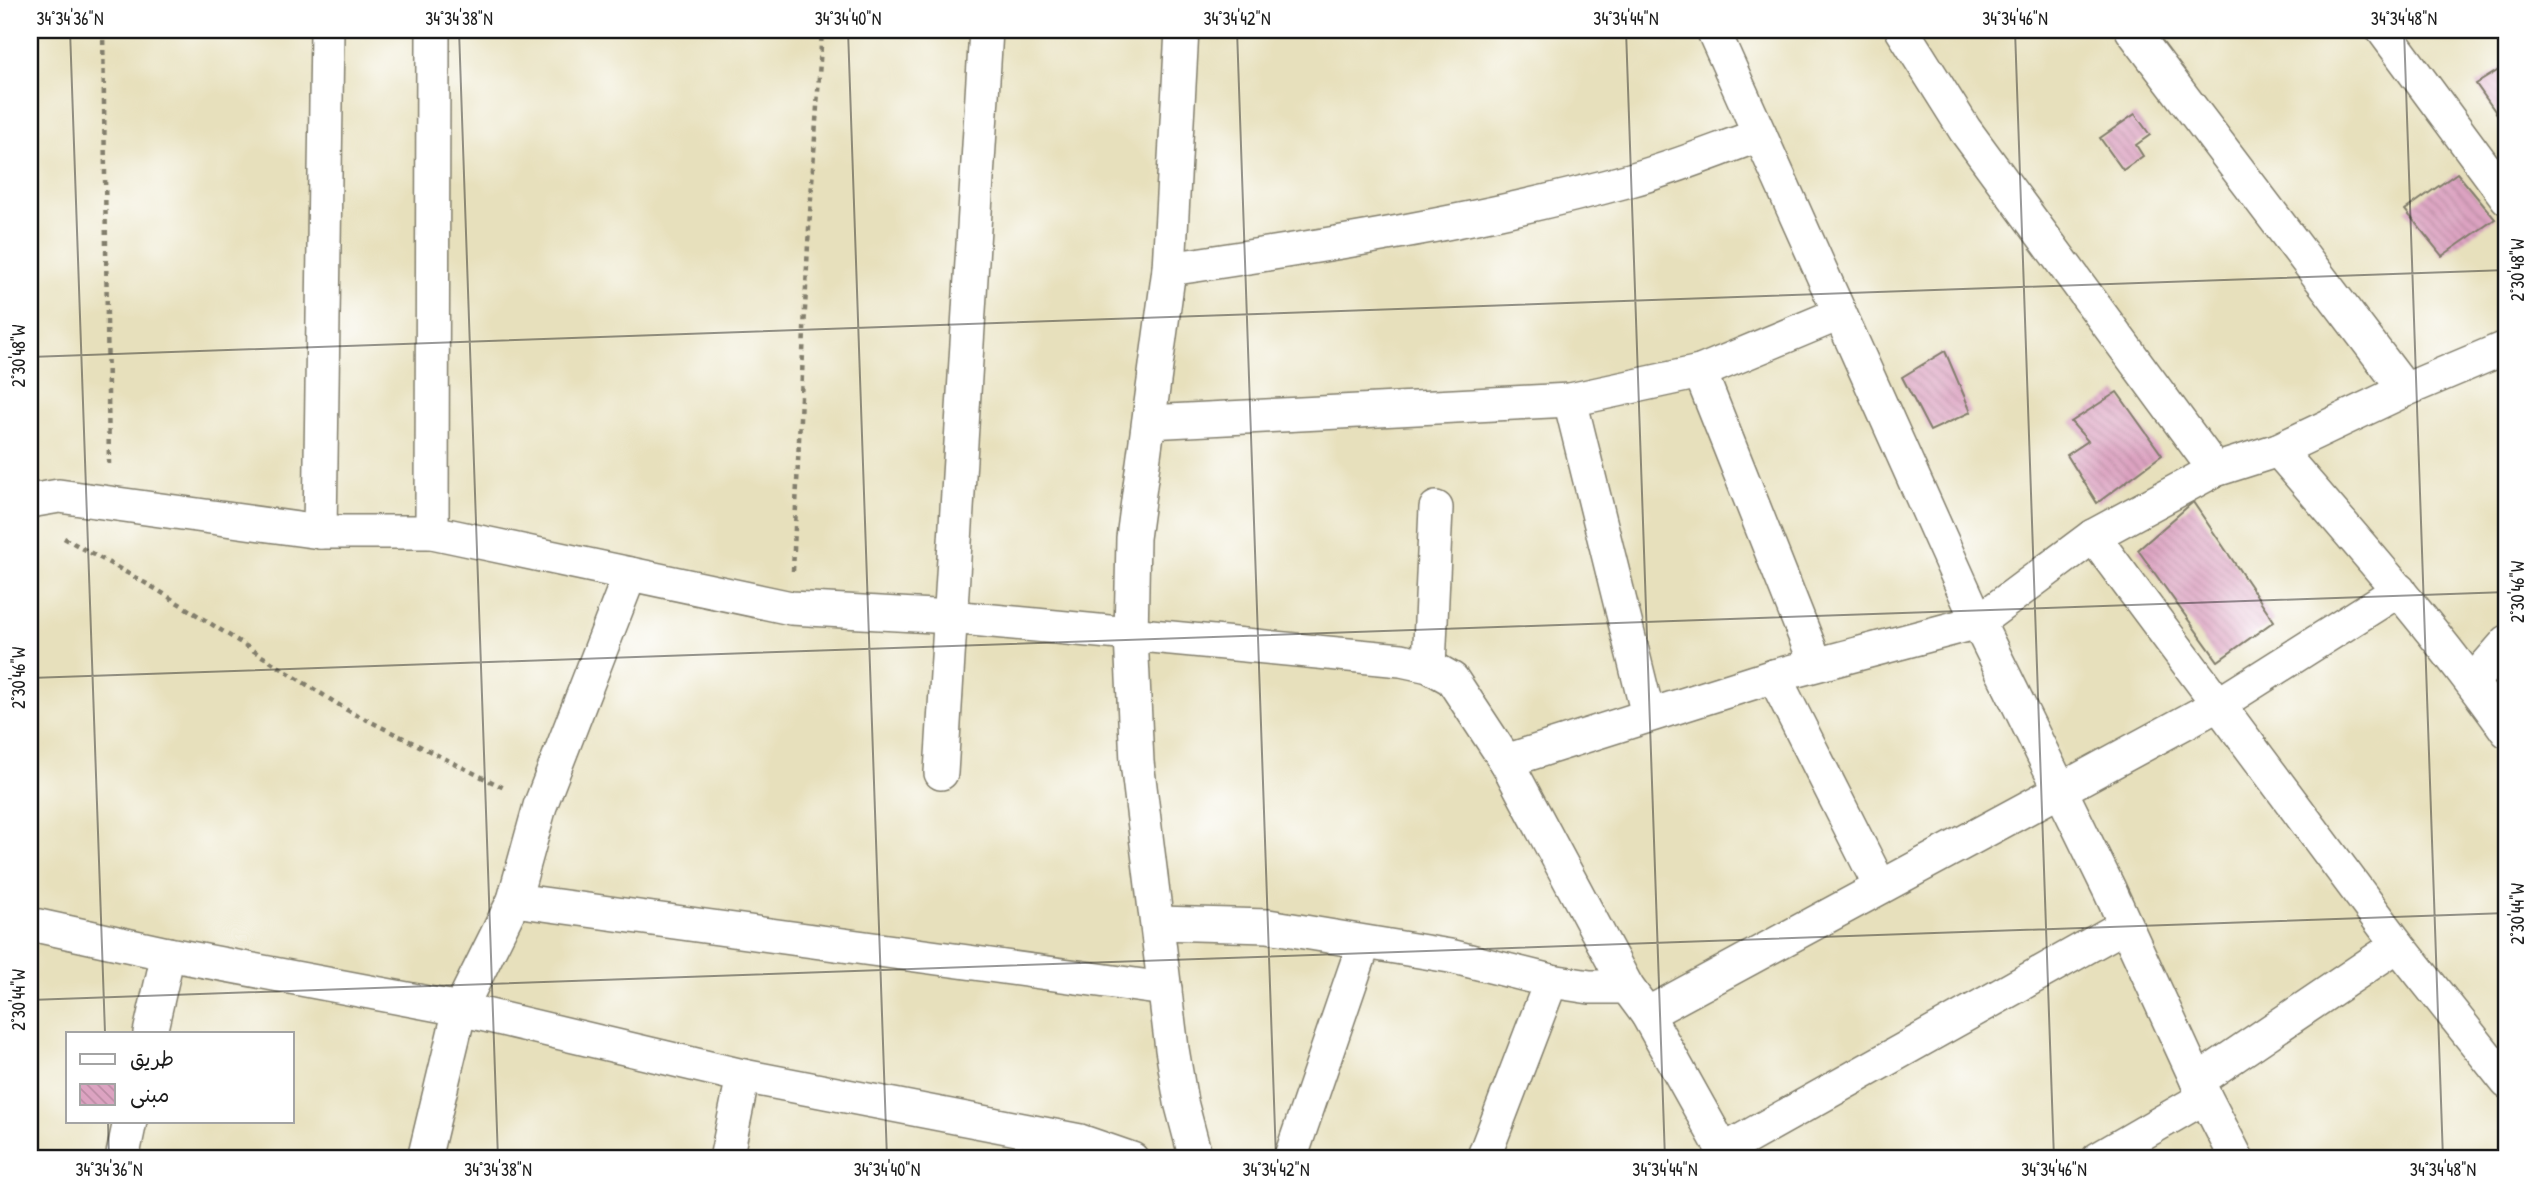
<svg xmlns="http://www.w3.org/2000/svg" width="2537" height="1189" font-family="'Patrick Hand','Playpen Sans Arabic',sans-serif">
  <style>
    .building { fill: url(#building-back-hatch) }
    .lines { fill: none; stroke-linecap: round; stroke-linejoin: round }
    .street-casing { stroke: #827e6c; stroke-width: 36 }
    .path { stroke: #827e6c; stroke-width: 4.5; stroke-dasharray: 5 5; stroke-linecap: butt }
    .street { stroke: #fff; stroke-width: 33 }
    .ticks { fill: none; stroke: #1c1c1c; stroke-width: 2; stroke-opacity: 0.45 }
    .neatline { fill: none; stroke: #1c1c1c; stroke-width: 2.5 }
    .ticks-label { font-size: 18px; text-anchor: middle; fill: #1c1c1c }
  </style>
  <defs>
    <pattern id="building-back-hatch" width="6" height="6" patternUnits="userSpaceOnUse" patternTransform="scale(1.75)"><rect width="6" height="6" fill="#dca3c1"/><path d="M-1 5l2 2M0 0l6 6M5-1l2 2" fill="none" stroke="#bc8ca5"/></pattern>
  </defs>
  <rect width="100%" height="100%" fill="#fff"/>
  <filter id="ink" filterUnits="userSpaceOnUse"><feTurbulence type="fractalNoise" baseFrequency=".0143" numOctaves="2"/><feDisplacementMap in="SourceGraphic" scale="14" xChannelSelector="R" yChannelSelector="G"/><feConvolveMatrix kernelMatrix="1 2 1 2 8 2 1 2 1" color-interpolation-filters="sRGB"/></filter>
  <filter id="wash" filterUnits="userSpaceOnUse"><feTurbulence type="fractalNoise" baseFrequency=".00686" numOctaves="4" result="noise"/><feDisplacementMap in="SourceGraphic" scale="28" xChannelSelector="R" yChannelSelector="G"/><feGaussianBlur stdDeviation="1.57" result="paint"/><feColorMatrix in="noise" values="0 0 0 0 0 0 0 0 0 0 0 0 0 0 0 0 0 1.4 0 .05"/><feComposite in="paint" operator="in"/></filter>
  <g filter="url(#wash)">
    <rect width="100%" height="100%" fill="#e7e0bc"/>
    <g id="blocks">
      <g class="building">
        <path d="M2507 65V118L2502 121 2476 84Z"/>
        <path d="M2135 114 2150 135 2136 145 2143 156 2123 170 2100 138Z"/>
        <path d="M2457 173 2495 219 2442 256 2405 210Z"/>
        <path d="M1945 351 1971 412 1930 431 1902 377Z"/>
        <path d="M2117 392 2162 455 2097 503 2067 455 2088 441 2071 422Z"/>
        <path d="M2193 502 2274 621 2218 661 2138 550Z"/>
      </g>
    </g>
  </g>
  <g filter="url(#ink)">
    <use href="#blocks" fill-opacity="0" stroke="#827e6c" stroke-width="2"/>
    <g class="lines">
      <g class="street-casing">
        <g id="street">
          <path d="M1182 30 1169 269 1133 538 1131 636 1137 762 1172 1049 1181 1102 1196 1159"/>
          <path d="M1713 30 1978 622 2109 889 2197 1081 2237 1159"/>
          <path d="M1902 30 1965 130 2215 470"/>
          <path d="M2132 30 2405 390"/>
          <path d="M2383 30 2507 198"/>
          <path d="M1169 269C1324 246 1478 222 1630 180 1674 168 1717 150 1760 135"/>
          <path d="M1700 372 1816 664"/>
          <path d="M1570 400 1648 715"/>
          <path d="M1149 422 1570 400 1700 372 1839 314"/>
          <path d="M2278 450C2357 541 2437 632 2507 731"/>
          <path d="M30 501 59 496 320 532H432L791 608 951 617 1401 660 1429 666 1452 679 1506 761 1627 987 1647 1014 1728 1159"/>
          <path d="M320 532 327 30"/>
          <path d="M432 532 433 30"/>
          <path d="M2093 536 2398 945 2507 1082"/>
          <path d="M1429 666 1436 508"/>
          <path d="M1774 676 1880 886"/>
          <path d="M2473 681 2507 642"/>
          <path d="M1506 761 1774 676 1978 622 2093 536 2215 470 2278 450 2405 390 2507 347"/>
          <path d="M941 773 986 30"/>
          <path d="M514 900 1165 989"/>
          <path d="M1158 923 1268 926 1450 956 1551 981 1590 987H1627"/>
          <path d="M30 924 168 954 460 1009 743 1076 1080 1141 1132 1159"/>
          <path d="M1647 1014 2219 704 2399 590"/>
          <path d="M150 1033 168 954"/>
          <path d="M2197 1081 2398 945"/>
          <path d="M1723 1151 2124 926"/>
          <path d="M122 1159 130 1121"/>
          <path d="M424 1159 460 1009 514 900 540 806 630 574"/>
          <path d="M726 1159 743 1076"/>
          <path d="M1290 1159 1364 943"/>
          <path d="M1483 1159 1551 981"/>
          <path d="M2098 1159 2205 1097"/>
        </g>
      </g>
      <g class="path">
        <path d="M103 30 109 464"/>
        <path d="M64 538 156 589 347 710 506 789"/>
        <path d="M793 571 808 244 822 30"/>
      </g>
      <use href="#street" class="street"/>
    </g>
  </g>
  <path class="ticks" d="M70 30 105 1033M459 30 498 1159M848 30 887 1159M1237 30 1276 1159M1626 30 1665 1159M2015 30 2054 1159M2404 30 2443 1159M30 35 177 30M30 357 2507 270M30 678 2507 592M30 1000 2507 913M108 1121 109 1159"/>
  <rect width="2537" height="1189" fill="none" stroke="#fff" stroke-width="77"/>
  <rect x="66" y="1032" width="228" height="91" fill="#ffffff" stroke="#a4a4a4" stroke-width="2"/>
  <rect x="80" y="1054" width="35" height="10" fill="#ffffff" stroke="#a4a4a4" stroke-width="2"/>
  <text x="130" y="1066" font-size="21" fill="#1c1c1c">طريق</text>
  <rect x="80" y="1084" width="35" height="21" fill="url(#building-back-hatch)" stroke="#a4a4a4" stroke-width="2"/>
  <text x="130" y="1102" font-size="21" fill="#1c1c1c">مبنى</text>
  <rect x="38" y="38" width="2460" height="1112" class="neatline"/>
  <g class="ticks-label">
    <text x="70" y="25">34°34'36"N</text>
    <text x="459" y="25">34°34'38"N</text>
    <text x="848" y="25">34°34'40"N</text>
    <text x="1237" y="25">34°34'42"N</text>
    <text x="1626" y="25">34°34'44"N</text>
    <text x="2015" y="25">34°34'46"N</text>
    <text x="2404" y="25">34°34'48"N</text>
    <text transform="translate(2518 270) rotate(-90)" y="6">2°30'48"W</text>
    <text transform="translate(19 356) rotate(-90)" y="6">2°30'48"W</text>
    <text transform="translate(2518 592) rotate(-90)" y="6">2°30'46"W</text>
    <text transform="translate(19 678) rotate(-90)" y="6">2°30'46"W</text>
    <text transform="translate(2518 914) rotate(-90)" y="6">2°30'44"W</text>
    <text transform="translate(19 1000) rotate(-90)" y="6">2°30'44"W</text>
    <text x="109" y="1176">34°34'36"N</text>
    <text x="498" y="1176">34°34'38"N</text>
    <text x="887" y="1176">34°34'40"N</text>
    <text x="1276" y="1176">34°34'42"N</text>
    <text x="1665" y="1176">34°34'44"N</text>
    <text x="2054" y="1176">34°34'46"N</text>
    <text x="2443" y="1176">34°34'48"N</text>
  </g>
</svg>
